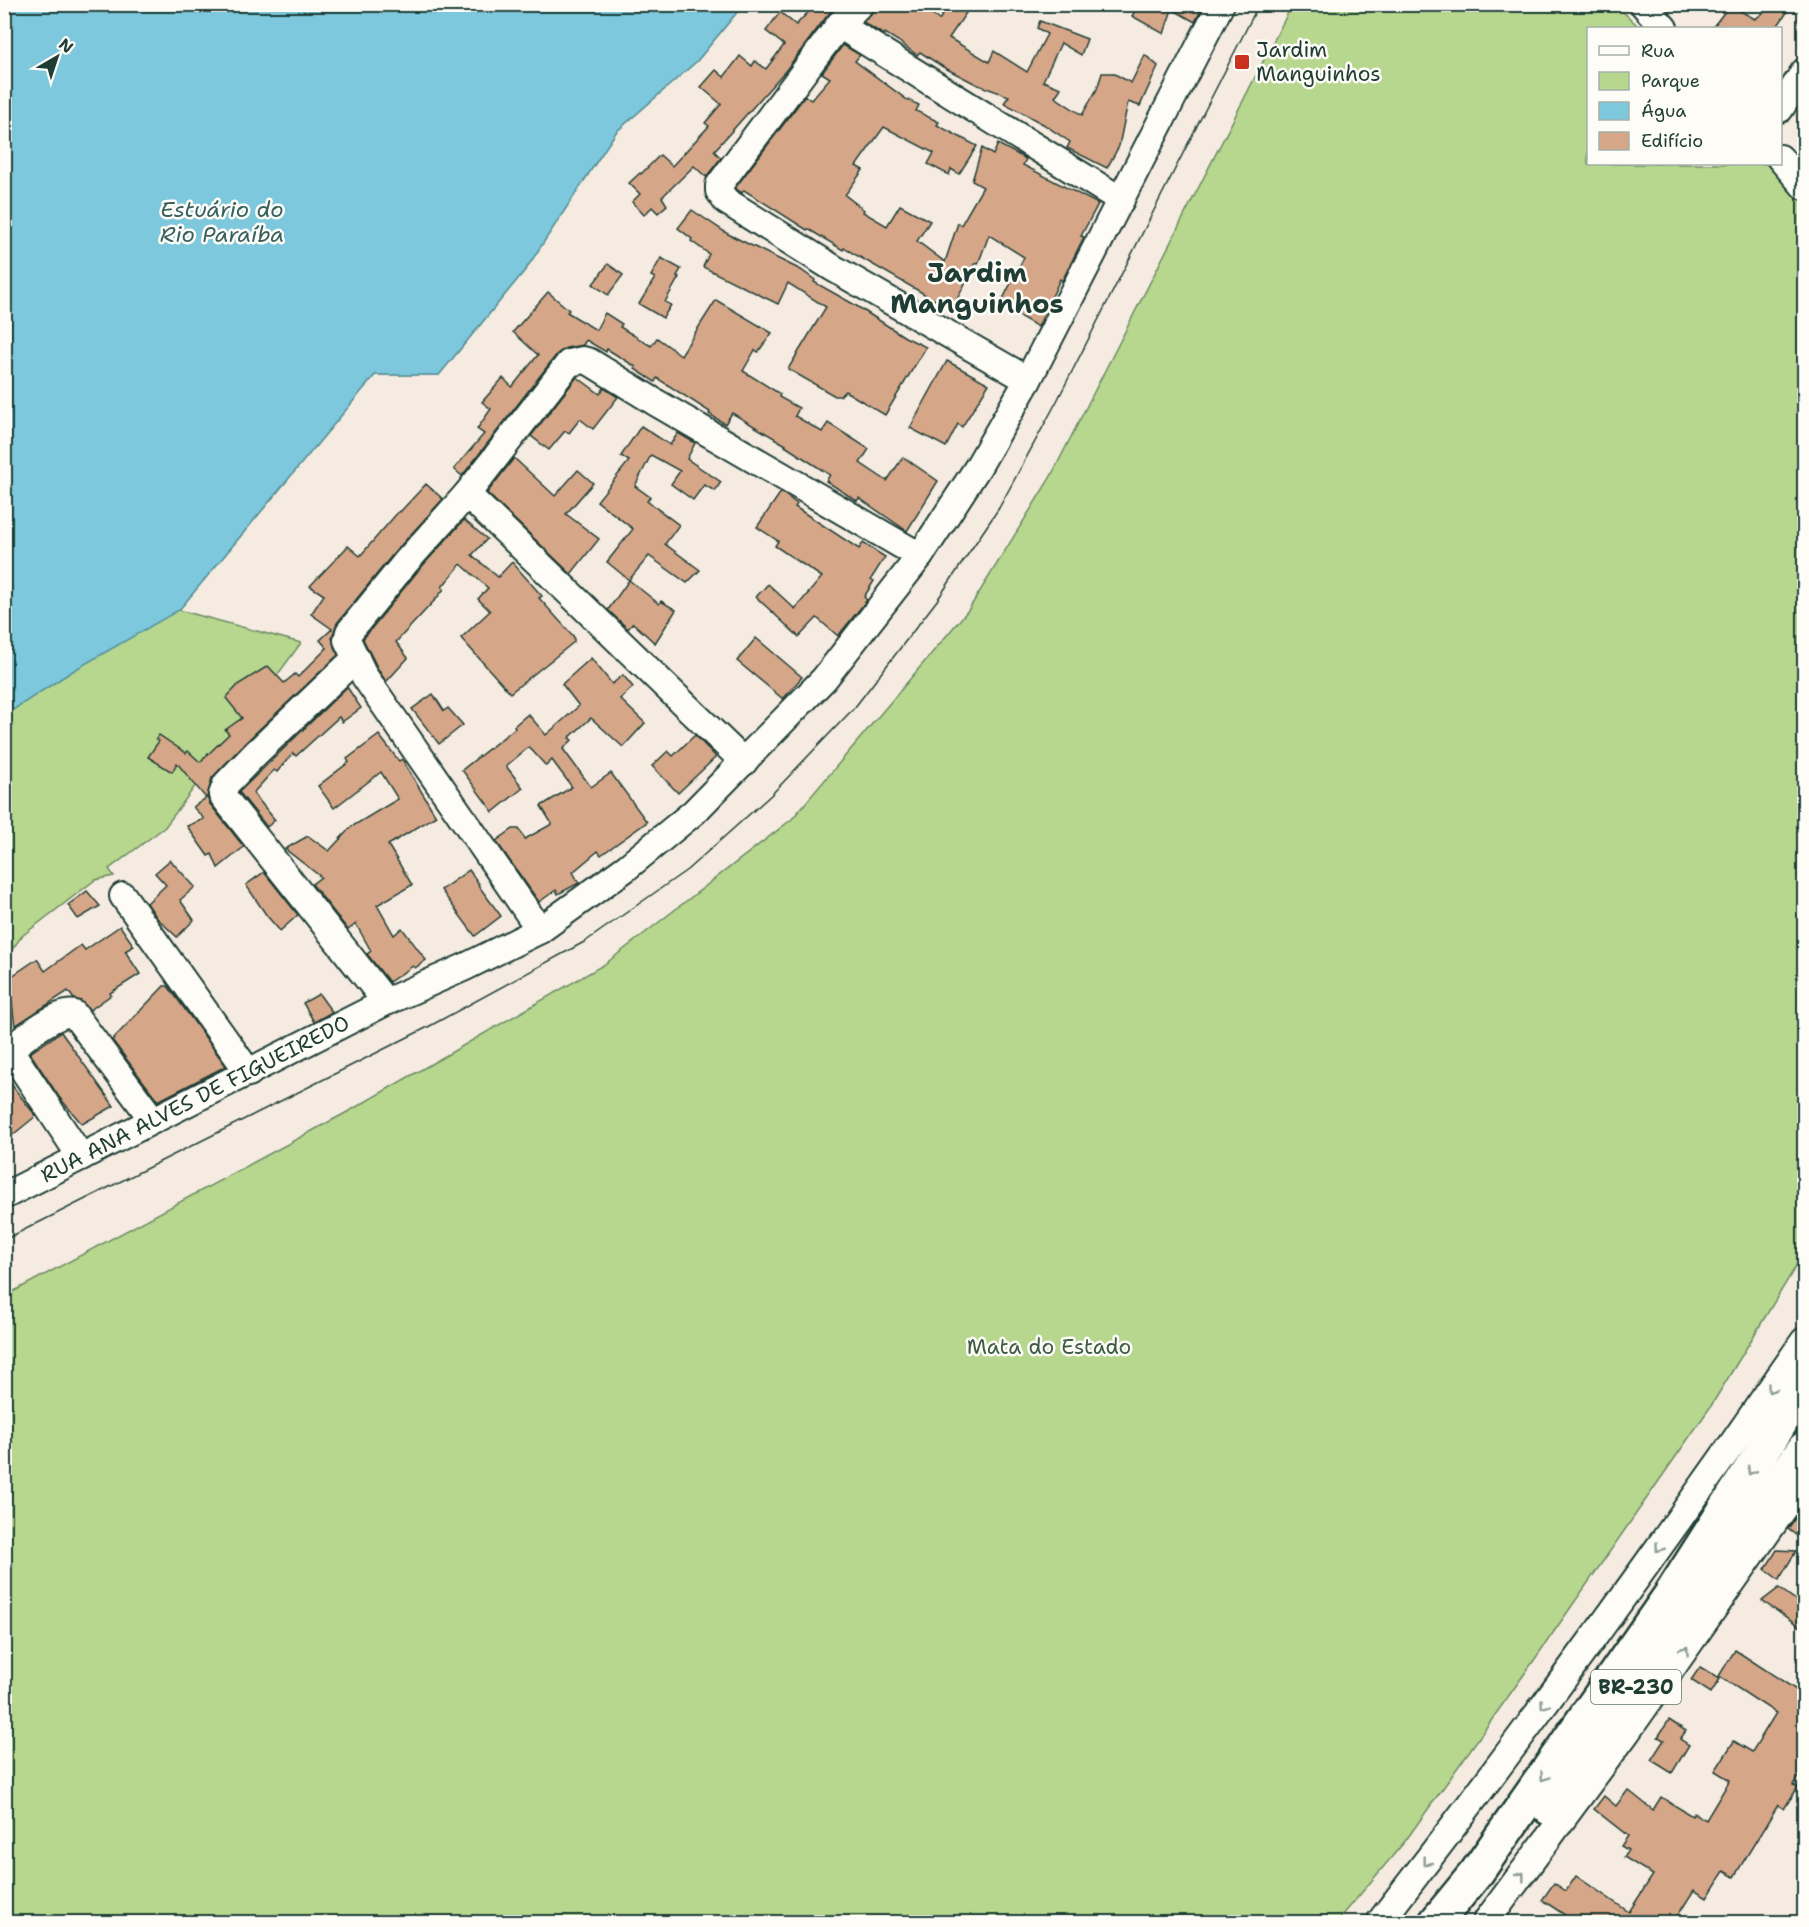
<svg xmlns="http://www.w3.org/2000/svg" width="1809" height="1927" font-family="'Shantell Sans',sans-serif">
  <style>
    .green { fill: #b7d78f; stroke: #6b8a62; stroke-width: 1.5 }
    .water { fill: #7dc8dd; stroke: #579099; stroke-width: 1.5 }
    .building { fill: #d6a688; stroke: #1f3d34; stroke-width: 1.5 }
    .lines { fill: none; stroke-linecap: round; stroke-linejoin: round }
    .minor-casing { stroke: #1f3d34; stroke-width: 30 }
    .highway-casing { stroke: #1f3d34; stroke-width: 38 }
    .minor { stroke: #fdfcf7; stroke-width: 26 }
    .highway { stroke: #fdfcf7; stroke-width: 33 }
    .tram { stroke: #1f3d34; stroke-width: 1.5 }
    .oneway { stroke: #8e9c96 }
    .poi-dot { fill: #c8321e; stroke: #fdfcf7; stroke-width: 2 }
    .labels { text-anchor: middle; stroke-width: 5; stroke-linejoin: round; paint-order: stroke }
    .shield { fill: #fdfcf7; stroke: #62766e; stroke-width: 1.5 }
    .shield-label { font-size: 20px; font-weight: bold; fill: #1f3d34 }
    .poi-label { font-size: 21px; fill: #1f3d34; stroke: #fdfcf7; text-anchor: start }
    .street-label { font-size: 21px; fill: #1f3d34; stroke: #fdfcf7 }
    .park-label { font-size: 21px; fill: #3d5c46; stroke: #fdfcf7 }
    .water-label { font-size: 22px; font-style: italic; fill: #36605e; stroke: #fdfcf7 }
    .district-label { font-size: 27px; font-weight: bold; fill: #1f3d34; stroke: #fdfcf7 }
  </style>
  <rect width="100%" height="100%" fill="#f5ebe1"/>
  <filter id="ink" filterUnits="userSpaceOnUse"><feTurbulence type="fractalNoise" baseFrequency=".0167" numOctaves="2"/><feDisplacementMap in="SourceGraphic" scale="12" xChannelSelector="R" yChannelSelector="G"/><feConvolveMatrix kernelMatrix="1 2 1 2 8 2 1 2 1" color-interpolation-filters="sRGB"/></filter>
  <g filter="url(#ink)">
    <g class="green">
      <path d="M743 5 697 61 616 132 526 269 439 375H375L179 610 301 643 165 827 109 869 114 876 95 880 22 936 11 951 5 954 4 268Z"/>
      <path d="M1292 5H1616L1640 28H1588V164H1769L1804 200V1253L1711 1406 1530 1666 1406 1840 1337 1922H5V1296L351 1110 605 964 792 819 969 609 1050 478Z"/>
    </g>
    <path class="water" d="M5 4H743V5L697 61 616 132 526 269 439 375H375L179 610 71 672 5 715Z"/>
    <g class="building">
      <path d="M816 4H838L827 16 786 70 714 151 721 158 706 177 694 166 662 197 667 205 658 213 652 207 644 215 632 202 640 194 629 183 640 173 641 174 660 155 672 166 709 126 705 123 721 104 701 87 716 70 724 77 740 56 752 66 755 61 766 69 784 45 766 31 780 12 796 25Z"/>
      <path d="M875 4H918L939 20 950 4H972L949 38 989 62 994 51 1027 72 1047 34 1037 28 1040 21 1087 39 1081 55 1061 43 1043 81 1061 88 1055 97 1082 115 1097 89 1102 73H1113L1131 83 1145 55 1158 66 1140 106 1128 102 1119 146 1107 168 1067 148 1070 142 1043 124 1004 103 1009 96 978 85 943 67 920 52 917 55 898 41 885 33 884 35 863 22 871 14Z"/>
      <path d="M1139 4H1204L1195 22 1172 9 1164 34 1132 16Z"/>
      <path d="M1775 4H1793L1776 28H1712L1730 5 1755 19Z"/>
      <path d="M843 45 860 55 855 61 906 99 919 105 916 111 939 122 937 125 977 146 959 174 951 169 949 175 928 164 934 153 884 127 856 166 863 170 845 195 864 210 863 212 887 226 900 205 930 221 917 241 945 262 958 223 961 225 983 187 972 181 982 148 993 155 998 144 1026 159 1023 165 1098 204 1081 236 1084 237 1062 281 1060 279 1038 327 1000 305 1024 257 989 235 978 264 975 263 952 310 844 248 843 250 808 229 807 230 744 190 742 193 735 188 805 96 811 100 830 78 822 73Z"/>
      <path d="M692 210 728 234 801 270 815 280 814 282 855 305 905 337 926 347 885 415 845 391 840 396H835L788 369 826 307 788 283 778 304 703 267 709 254 691 241 692 239 678 228Z"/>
      <path d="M661 258 681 269 677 276 679 277 665 302 671 305 663 318 639 304 655 278 651 276Z"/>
      <path d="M608 264 623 275 608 295 593 284Z"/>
      <path d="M548 292 569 310 567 312 596 330 605 313 622 324 620 327 651 346 657 338 681 355 716 300 772 333 758 352 755 350 743 371 780 394 779 397 799 408 795 416 822 432 828 423 869 449 860 463 887 481 903 457 938 481 907 531 859 498 857 501 826 481 830 475 785 446 786 445 732 413 725 424 709 414 710 412 657 378 655 382 635 369 636 367 607 349 606 352 586 340 583 345 566 348 557 354 462 476 454 469 484 434 477 429 491 409 482 402 503 378 512 387 538 355 513 332Z"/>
      <path d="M947 361 989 384 962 427 958 424 946 447 910 428Z"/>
      <path d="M577 377 600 394 604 388 618 397 593 429 580 419 569 433 565 431 549 450 531 436Z"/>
      <path d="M641 426 670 445 678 433 695 443 687 459 721 482 715 491 704 485 693 500 671 484 680 471 651 455 635 486 650 497 647 501 679 525 665 544 700 570 687 583 649 556 629 580 607 562 633 529 597 501 629 461 621 456Z"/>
      <path d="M514 458 555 496 578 470 593 483 566 514 599 539 571 574 487 493Z"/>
      <path d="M426 484 443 499 394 553 337 623 332 637 334 647 338 655 245 743 212 778 207 797 210 804 244 847 218 868 212 854 208 856 187 826 204 819 193 807 206 798 177 763 172 772 148 757 159 741 156 739 159 735 186 753 188 751 200 762 229 734 225 730 242 718 226 698 239 684 268 666 284 683 295 674 298 677 327 648 320 640 332 629 311 614 324 595 310 586 348 546 360 556 399 511 400 512Z"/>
      <path d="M781 492 797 504 795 507 859 549 863 543 885 557 871 579 874 581 864 597 867 600 838 636 817 618 799 637 756 597 768 584 795 609 822 577 775 546 778 541 757 527Z"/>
      <path d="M464 520 487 539 472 555 498 577 512 562 542 596 539 598 574 637V642L510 693 461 638 490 611 478 599 488 588 461 564 442 587 444 589 435 600 396 642 408 658 386 682 378 669 363 639 417 572Z"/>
      <path d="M629 580 659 604 661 601 676 610 655 643 633 623 628 629 608 610Z"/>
      <path d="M756 638 802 677 783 699 737 661Z"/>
      <path d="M591 658 612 684 623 675 633 687 620 699 645 723 623 747 591 718 569 738 572 740 563 749 591 787 611 773 647 822 601 855 598 851 573 872 579 883 558 894 556 890 539 902 496 841 513 829H519L525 839 552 824 541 806 572 787 552 760 546 766 529 747 506 766 523 788 493 812 462 770 515 728 514 726 528 714 546 735 579 706 562 684Z"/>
      <path d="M347 687 361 708 342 722 339 717 296 756 293 753 277 772 274 770 253 793 275 820 267 827 239 792Z"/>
      <path d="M433 694 444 711 448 708 463 725 439 744 412 709Z"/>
      <path d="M379 735 399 761 402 759 436 816 388 845 412 885 377 905 394 935 402 928 426 960 415 968 413 966 389 982 367 954 371 951 356 924 348 930 312 884 321 877 285 849 308 836 329 851 351 827 398 799 381 772 334 808 318 786 349 762 347 759Z"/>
      <path d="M695 735 716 757 678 793 652 766 668 751 673 756Z"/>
      <path d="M170 860 195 887 180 900 194 920 177 937 157 918 147 903 166 885 155 873Z"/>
      <path d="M469 870 479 884 478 885 501 916 475 936 441 890Z"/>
      <path d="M264 872 298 915 280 931 267 916 246 885Z"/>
      <path d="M87 891 100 906 78 919 68 905Z"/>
      <path d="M120 926 134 946 125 951 140 974 110 993 111 995 90 1010 81 1001 74 999 68 991 15 1026 9 981 12 976 37 959 45 971 81 945 85 950Z"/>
      <path d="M164 986H168L226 1066 158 1101 112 1040Z"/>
      <path d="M319 994 332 1012 314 1022 303 1003Z"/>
      <path d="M61 1032 114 1106 82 1124 59 1097 30 1053Z"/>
      <path d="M4 1075 36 1116 4 1142Z"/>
      <path d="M1804 1505V1541L1788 1529Z"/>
      <path d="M1777 1550 1796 1551 1779 1580 1765 1569Z"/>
      <path d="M1779 1588 1804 1606V1629L1762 1601Z"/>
      <path d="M1735 1650 1804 1695V1768L1794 1785 1798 1787 1784 1809 1778 1805 1734 1877 1724 1871 1707 1898 1694 1890 1673 1923H1577L1542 1900 1554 1883 1566 1891 1576 1876 1629 1912 1653 1875 1624 1857 1628 1850 1621 1846 1628 1836 1594 1809 1604 1796 1616 1806 1628 1790 1653 1810 1661 1797 1692 1816 1694 1813 1706 1820 1730 1780 1715 1771 1734 1741 1752 1752 1776 1713 1719 1676Z"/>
      <path d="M1700 1667 1720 1679 1711 1693 1691 1680Z"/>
      <path d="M1669 1720 1686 1731 1680 1739 1689 1745 1672 1773 1651 1760 1664 1740 1658 1737Z"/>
    </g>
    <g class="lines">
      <g class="minor-casing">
        <g id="minor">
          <path d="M860 4 839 25 719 185V191L726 201 833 268 1028 380"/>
          <path d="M1643 4 1664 28"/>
          <path d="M839 25 1121 200"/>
          <path d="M1780 109 1804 72"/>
          <path d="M1780 158 1804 186"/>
          <path d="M467 494 744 762"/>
          <path d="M356 658 256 753 226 784 222 795 386 1002"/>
          <path d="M123 896 249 1073"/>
          <path d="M540 930 365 677 347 640 349 632 406 562 467 494 569 363 583 360 590 362 655 402 920 556"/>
          <path d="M10 1050 81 1157"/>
          <path d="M4 1054C18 1043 58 1009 74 1014L153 1120"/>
          <path d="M4 1196 386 1002 465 967 540 930 626 868 694 812 824 679 920 556 978 467 1028 380 1221 4"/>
          <path d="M1380 1922C1527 1732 1668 1538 1804 1341"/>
          <path d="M1486 1922 1627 1732 1804 1480"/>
        </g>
      </g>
      <g class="highway-casing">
        <g id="highway">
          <path d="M1549 1808 1804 1449"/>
          <path d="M1436 1922 1477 1872 1670 1596 1804 1386"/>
        </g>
      </g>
      <use href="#minor" class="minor"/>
      <use href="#highway" class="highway"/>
      <path class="tram" d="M4 1240 428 1027 586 941 687 870 771 795 855 707 938 599 999 508 1057 401 1259 4"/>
    </g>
    <defs><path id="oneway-chevron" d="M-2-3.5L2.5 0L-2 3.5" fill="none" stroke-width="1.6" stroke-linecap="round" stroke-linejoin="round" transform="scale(1.5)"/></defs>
    <g class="oneway">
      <use href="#oneway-chevron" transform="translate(1771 1389) rotate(125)"/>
      <use href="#oneway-chevron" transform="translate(1751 1471) rotate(122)"/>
      <use href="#oneway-chevron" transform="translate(1659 1548) rotate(126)"/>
      <use href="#oneway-chevron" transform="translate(1685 1650) rotate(-55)"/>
      <use href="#oneway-chevron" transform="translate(1544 1705) rotate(126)"/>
      <use href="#oneway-chevron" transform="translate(1544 1777) rotate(125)"/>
      <use href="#oneway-chevron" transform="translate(1427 1862) rotate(128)"/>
      <use href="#oneway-chevron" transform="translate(1521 1876) rotate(-53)"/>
    </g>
  </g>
  <rect class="poi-dot" x="1234" y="54" width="16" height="16" rx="3"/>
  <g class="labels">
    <rect class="shield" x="1591" y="1670" width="90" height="34" rx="4.5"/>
    <g class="shield-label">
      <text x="1636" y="1694">BR-230</text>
    </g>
    <g class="poi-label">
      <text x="1256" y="57">Jardim<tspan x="1256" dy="24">Manguinhos</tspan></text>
    </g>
    <g class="street-label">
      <text transform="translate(195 1099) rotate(-27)" y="7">RUA ANA ALVES DE FIGUEIREDO</text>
    </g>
    <g class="park-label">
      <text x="1049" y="1354">Mata do Estado</text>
    </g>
    <g class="water-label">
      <text x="222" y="217">Estuário do<tspan x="222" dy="25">Rio Paraíba</tspan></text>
    </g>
    <g class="district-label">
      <text x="977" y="282">Jardim<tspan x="977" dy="31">Manguinhos</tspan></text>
    </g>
  </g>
  <rect width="1809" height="1927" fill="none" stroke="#fdfcf7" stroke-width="24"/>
  <rect x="12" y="12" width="1785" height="1903" fill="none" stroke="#1f3d34" stroke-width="2" filter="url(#ink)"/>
  <rect x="1587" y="27" width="195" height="138" fill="#fdfcf7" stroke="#a4b0a9" stroke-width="1.5"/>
  <rect x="1599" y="46" width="30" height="9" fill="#fdfcf7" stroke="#a4b0a9" stroke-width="1.5"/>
  <text x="1641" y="57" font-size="18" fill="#1f3d34">Rua</text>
  <rect x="1599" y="72" width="30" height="18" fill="#b7d78f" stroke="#a4b0a9" stroke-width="1.5"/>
  <text x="1641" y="87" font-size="18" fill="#1f3d34">Parque</text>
  <rect x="1599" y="102" width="30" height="18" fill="#7dc8dd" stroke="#a4b0a9" stroke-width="1.5"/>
  <text x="1641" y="117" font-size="18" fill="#1f3d34">Água</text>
  <rect x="1599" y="132" width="30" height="18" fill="#d6a688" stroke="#a4b0a9" stroke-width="1.5"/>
  <text x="1641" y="147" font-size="18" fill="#1f3d34">Edifício</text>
  <g transform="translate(57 57) rotate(39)" stroke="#fdfcf7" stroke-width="4.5" paint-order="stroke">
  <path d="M0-4.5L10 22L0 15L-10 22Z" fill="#1f3d34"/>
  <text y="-9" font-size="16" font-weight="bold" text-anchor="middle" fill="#1f3d34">N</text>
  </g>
</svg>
